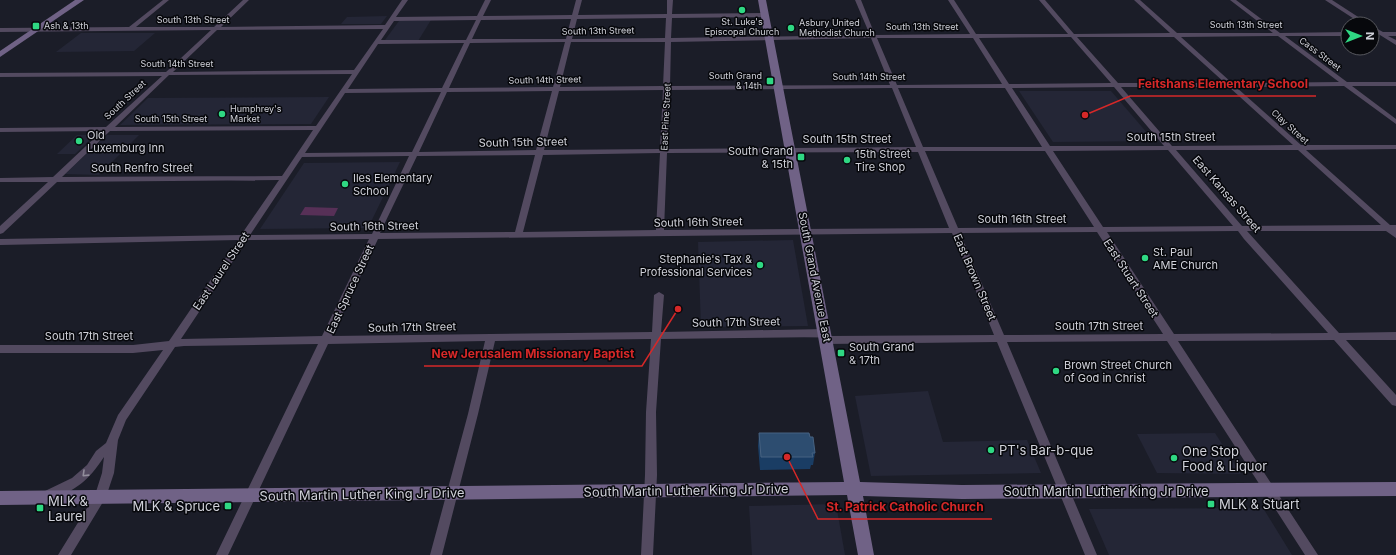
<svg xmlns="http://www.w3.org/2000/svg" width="1396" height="555" font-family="Inter,sans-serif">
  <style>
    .built { fill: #242636 }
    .green { fill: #573057 }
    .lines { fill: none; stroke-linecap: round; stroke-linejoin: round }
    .street { fill: #534a60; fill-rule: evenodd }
    .secondary { fill: #706286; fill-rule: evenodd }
    .wall { fill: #1a3d64 }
    .building { fill: #2d4d70; stroke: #476281 }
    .oneway { stroke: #928e9c }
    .poi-dot { fill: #2fd883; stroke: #07080c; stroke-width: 1.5 }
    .labels { text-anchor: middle; stroke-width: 3; stroke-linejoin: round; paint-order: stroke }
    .far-street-label { font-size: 9px; fill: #d0d1d9; stroke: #07080c }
    .far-poi-label { font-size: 9px; fill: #d0d1d9; stroke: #07080c; text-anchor: start }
    .poi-label { font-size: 11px; fill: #d0d1d9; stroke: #07080c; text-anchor: start }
    .street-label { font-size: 11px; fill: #d0d1d9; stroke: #07080c }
    .near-poi-label { font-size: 13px; fill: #d0d1d9; stroke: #07080c; text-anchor: start }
    .near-street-label { font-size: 13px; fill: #d0d1d9; stroke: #07080c }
    .leader { fill: none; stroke: #d62828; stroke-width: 1.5 }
    .callout-dot { fill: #d62828; stroke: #07080c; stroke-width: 1.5 }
    .callout-label { font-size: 12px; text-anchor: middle; font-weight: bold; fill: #d62828; stroke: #07080c; stroke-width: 3; stroke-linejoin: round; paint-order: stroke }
  </style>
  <rect width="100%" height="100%" fill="#1b1d28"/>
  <g class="built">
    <path d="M387 16 381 24H341L347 17Z"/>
    <path d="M431 20 418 41 385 40 399 21Z"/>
    <path d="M81 33H155L134 51 56 52Z"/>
    <path d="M1019 91H1111L1154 141 1053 142Z"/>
    <path d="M329 97 311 124 120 125 148 98Z"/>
    <path d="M77 135H95L75 154H57Z"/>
    <path d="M107 135H139L99 175 65 174Z"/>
    <path d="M400 162 368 228 260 229 304 163Z"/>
    <path d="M793 240 808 326 701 327 698 242Z"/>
    <path d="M928 391 943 442 1027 440 1041 473 871 476 855 396Z"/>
    <path d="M1215 433 1241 474 1157 473 1137 434Z"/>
    <path d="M836 504 845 555H752L749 506Z"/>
    <path d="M1263 508 1292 555H1109L1089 509Z"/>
  </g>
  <path class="green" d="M305 207 338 208 334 216 300 215Z"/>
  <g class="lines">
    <g class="street">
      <path d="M163 0H169L136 27H214L243 0H249L221 27 385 25 402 0H408L396 17 477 16 485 0H491L483 16 572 15 576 0H582L578 15 667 14V0H673L672 14 765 13 768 15 765 17 672 18 671 38 870 35 855 0H861L875 35 970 34 948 0H954L976 34H1068L1039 0H1045L1074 34 1170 33 1134 0H1140L1177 33H1273L1230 0H1236L1280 33 1348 32V36H1285L1347 82H1396V86H1352L1396 119V124L1344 86 1236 87 1301 145H1396V149L1306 150 1390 225H1396V238L1386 231H1247L1339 333 1396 332V340H1346L1396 395V406L1392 405 1334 340 1178 341 1318 555H1305L1167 341 1007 342 1097 555H1085L997 342 827 344 824 343 822 340 824 337 827 336 994 335 952 233 378 239 332 336 652 332 654 295 659 292 664 295 661 332 825 329 828 331 830 333 828 335 825 337 661 339 656 412 657 475 653 555H641L645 475 646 412 651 339 495 341 478 414 442 555H430L468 414 485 341 328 344 228 555H216L318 344 184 346 175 347 126 420 118 440 114 473 106 497 71 555H58L95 495 102 473 104 457C88 481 77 490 49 500L45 499 43 495 45 491 72 478 87 465 96 451 106 443 118 415 163 350 133 353H0V345H133L169 341 238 240 0 245V239L241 235 279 180 57 182 3 233 0 234V226L48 182H0V178L53 177 102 131 0 132V128L106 127 162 76 0 77V73L166 72 211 30 0 32V28L129 27ZM666 18 665 38 572 39 577 19ZM571 19 566 39H472L481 20ZM476 20 466 40H381L394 21ZM383 29 354 70 173 72 217 30ZM1278 36 1339 82 1232 83 1181 37ZM1071 37 1111 83 1009 84 979 38ZM1077 37H1174L1225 83H1118ZM871 38 890 85 670 86 671 42ZM877 38H973L1002 84 897 85ZM565 42 553 87 449 88 470 43ZM571 42H665L663 86 560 87ZM464 43 442 88 348 89 378 44ZM352 74 316 126 115 127 169 75ZM1114 87 1164 146H1050L1012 88ZM1121 87H1229L1293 145 1172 146ZM892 88 916 147 667 149 669 90ZM898 88H1005L1042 147H923ZM663 90 660 149 544 150 559 91ZM552 91 536 150 419 152 447 92ZM441 92 412 152 305 153 345 93ZM313 130 282 176 62 177 110 131ZM1168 150 1233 226 1103 227 1053 151ZM1176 150H1298L1381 225 1242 226ZM925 151H1045L1094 227 958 228ZM918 152 949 228 664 230 667 153ZM660 153 656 230 523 232 543 155ZM535 155 515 232 380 233 417 156ZM409 156 372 234 250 235 302 157ZM1238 231 1244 239 1328 333 1174 334 1107 232ZM1097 232 1163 334 1004 335 960 233ZM369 239 322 336 181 339 247 240Z"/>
      <path d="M1325 0H1332L1369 24H1362Z"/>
      <path d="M1372 26 1383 32H1396V36H1388L1396 40V45L1372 30Z"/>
    </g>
    <g class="secondary">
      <path d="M75 0H84L0 57V51Z"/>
      <path d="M758 0H766L860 482 962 485 1396 482V496L962 499 863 496 874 555H858L847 495 0 505V491L844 482Z"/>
    </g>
  </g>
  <path class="wall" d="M759 433 810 437 815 453 813 465H811L810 469 760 470 758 446Z"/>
  <path class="building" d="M759 433H809L810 437H813L815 453H812L813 457H761Z"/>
  <defs><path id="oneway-chevron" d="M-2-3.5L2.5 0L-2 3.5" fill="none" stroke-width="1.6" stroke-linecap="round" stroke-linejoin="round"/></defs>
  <use class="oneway" href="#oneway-chevron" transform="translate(85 474) rotate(136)"/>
  <g class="poi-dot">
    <circle cx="742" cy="10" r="4"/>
    <rect x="32" y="22" width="8" height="8" rx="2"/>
    <circle cx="791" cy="28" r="4"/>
    <rect x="766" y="77" width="8" height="8" rx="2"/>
    <circle cx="222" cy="114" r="4"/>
    <circle cx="79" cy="141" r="4"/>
    <rect x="797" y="153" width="8" height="8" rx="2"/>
    <circle cx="847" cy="160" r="4"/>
    <circle cx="345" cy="184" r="4"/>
    <circle cx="1145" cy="258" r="4"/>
    <circle cx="760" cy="265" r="4"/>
    <rect x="837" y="349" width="8" height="8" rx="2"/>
    <circle cx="1056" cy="371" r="4"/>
    <circle cx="991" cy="450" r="4"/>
    <circle cx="1174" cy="458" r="4"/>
    <rect x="1207" y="500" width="8" height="8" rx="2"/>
    <rect x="224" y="502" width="8" height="8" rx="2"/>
    <rect x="36" y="504" width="8" height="8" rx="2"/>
  </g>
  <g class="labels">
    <g class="far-street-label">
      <text x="193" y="23">South 13th Street</text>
      <text x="1246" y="28">South 13th Street</text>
      <text x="922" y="30">South 13th Street</text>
      <text transform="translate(598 31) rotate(-1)" y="3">South 13th Street</text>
      <text transform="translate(1320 54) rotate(37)" y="3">Cass Street</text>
      <text x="177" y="67">South 14th Street</text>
      <text x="869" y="80">South 14th Street</text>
      <text transform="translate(545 80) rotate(-1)" y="3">South 14th Street</text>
      <text transform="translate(125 100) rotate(-43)" y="3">South Street</text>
      <text transform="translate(666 117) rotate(-87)" y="3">East Pine Street</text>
      <text x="171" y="122">South 15th Street</text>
      <text transform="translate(1290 127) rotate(42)" y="3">Clay Street</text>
    </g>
    <g class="far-poi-label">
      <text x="742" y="25" text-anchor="middle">St. Luke's<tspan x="742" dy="10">Episcopal Church</tspan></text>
      <text x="799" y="26">Asbury United<tspan x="799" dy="10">Methodist Church</tspan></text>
      <text x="44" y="29">Ash &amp; 13th</text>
      <text x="762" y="79" text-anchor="end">South Grand<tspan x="762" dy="10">&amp; 14th</tspan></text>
      <text x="230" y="112">Humphrey's<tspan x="230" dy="10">Market</tspan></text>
    </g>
    <g class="poi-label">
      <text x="87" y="139">Old<tspan x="87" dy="13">Luxemburg Inn</tspan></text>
      <text x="793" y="155" text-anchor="end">South Grand<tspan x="793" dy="13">&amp; 15th</tspan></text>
      <text x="855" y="158">15th Street<tspan x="855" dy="13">Tire Shop</tspan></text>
      <text x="353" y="182">Iles Elementary<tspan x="353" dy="13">School</tspan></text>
      <text x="1153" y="256">St. Paul<tspan x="1153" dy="13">AME Church</tspan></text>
      <text x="752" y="263" text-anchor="end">Stephanie's Tax &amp;<tspan x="752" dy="13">Professional Services</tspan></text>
      <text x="849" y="351">South Grand<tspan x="849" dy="13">&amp; 17th</tspan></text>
      <text x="1064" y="369">Brown Street Church<tspan x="1064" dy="13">of God in Christ</tspan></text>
    </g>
    <g class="street-label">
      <text x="1171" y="141">South 15th Street</text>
      <text x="847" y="143">South 15th Street</text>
      <text transform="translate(523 142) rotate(-1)" y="4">South 15th Street</text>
      <text x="142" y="172">South Renfro Street</text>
      <text transform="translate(1227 194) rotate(49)" y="4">East Kansas Street</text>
      <text x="1022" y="223">South 16th Street</text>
      <text transform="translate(698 222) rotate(-1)" y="4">South 16th Street</text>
      <text transform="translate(374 226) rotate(-1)" y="4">South 16th Street</text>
      <text transform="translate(221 271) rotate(-56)" y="4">East Laurel Street</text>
      <text transform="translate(815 277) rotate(79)" y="4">South Grand Avenue East</text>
      <text transform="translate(975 277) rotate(67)" y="4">East Brown Street</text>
      <text transform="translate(1131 278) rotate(57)" y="4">East Stuart Street</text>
      <text transform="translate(350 289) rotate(-65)" y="4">East Spruce Street</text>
      <text transform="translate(736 322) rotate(-1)" y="4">South 17th Street</text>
      <text x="1099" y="330">South 17th Street</text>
      <text transform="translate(412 327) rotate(-1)" y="4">South 17th Street</text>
      <text x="89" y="340">South 17th Street</text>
    </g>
    <g class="near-poi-label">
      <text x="999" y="455">PT's Bar-b-que</text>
      <text x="1182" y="456">One Stop<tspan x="1182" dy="15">Food &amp; Liquor</tspan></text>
      <text x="48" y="506">MLK &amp;<tspan x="48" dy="15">Laurel</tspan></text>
      <text x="1219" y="509">MLK &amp; Stuart</text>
      <text x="220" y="511" text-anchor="end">MLK &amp; Spruce</text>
    </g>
    <g class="near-street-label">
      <text transform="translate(686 490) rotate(-1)" y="5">South Martin Luther King Jr Drive</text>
      <text x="1106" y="496">South Martin Luther King Jr Drive</text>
      <text transform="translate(362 494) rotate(-1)" y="5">South Martin Luther King Jr Drive</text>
    </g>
  </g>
  <path class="leader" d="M1085 115L1130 96H1316M678 309L642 366H424M787 457L818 519H992"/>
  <g class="callout-dot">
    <circle cx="1085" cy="115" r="4"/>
    <circle cx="678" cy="309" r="4"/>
    <circle cx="787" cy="457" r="4"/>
  </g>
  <g class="callout-label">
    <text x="1223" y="88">Feitshans Elementary School</text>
    <text x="533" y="358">New Jerusalem Missionary Baptist</text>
    <text x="905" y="511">St. Patrick Catholic Church</text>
  </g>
  <g transform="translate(1360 36) rotate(90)"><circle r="19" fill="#07080c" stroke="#57585e"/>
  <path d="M0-3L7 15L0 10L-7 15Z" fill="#2fd883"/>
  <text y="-6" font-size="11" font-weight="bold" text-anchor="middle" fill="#d0d1d9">N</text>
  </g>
</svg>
